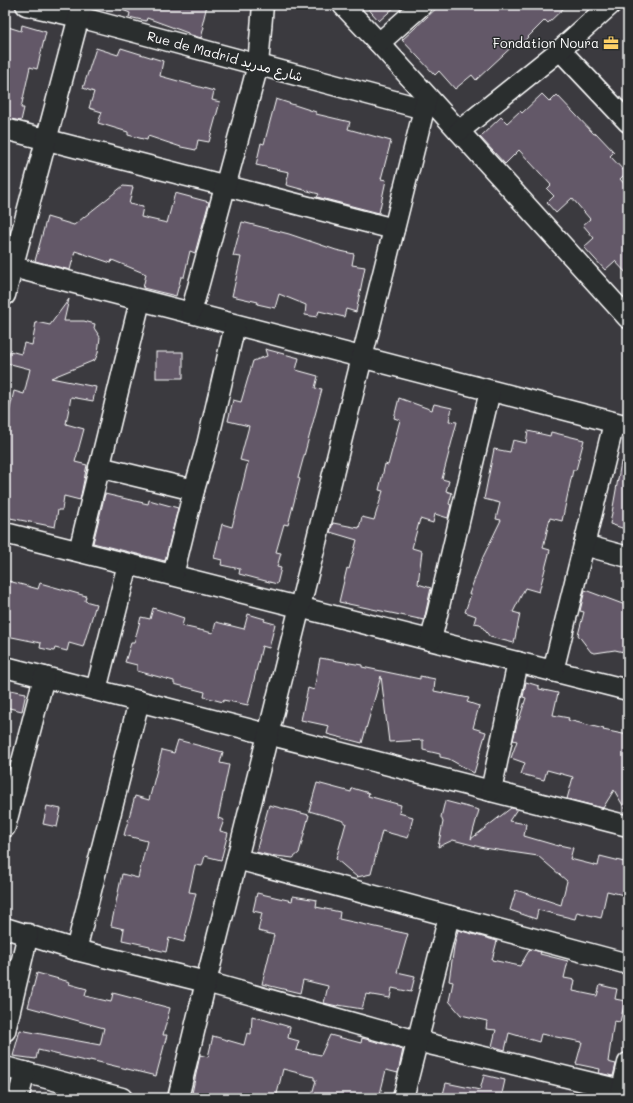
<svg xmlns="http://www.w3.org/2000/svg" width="633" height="1103" font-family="Mali,'Playpen Sans Arabic',sans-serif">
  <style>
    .building { fill: #635868; stroke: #fff }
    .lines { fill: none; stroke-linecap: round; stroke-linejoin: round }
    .minor-casing { stroke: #fff; stroke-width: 23 }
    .minor { stroke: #2a2d2e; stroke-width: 20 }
    .labels { text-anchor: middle; stroke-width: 3; stroke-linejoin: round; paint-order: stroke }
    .poi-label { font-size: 13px; fill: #fff; stroke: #2a2d2e; text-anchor: end }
    .street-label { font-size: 13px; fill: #fff; stroke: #2a2d2e }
  </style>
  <rect width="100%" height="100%" fill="#3b3a3f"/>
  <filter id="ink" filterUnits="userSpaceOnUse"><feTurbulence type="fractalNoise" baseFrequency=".025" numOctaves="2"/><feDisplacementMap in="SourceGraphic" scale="8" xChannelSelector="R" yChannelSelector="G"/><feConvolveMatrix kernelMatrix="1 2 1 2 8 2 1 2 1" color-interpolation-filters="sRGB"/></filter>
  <g filter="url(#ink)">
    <g class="building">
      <path d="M115 5H207L202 26 204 27 201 38 188 34V33L147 18 146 21 129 17 130 13 115 7Z"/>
      <path d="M365 5H397L379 21Z"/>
      <path d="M440 5H567L548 23 545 20 520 45 517 42 476 80 472 75 455 89 439 71 435 75 402 40Z"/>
      <path d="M22 25 46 32 37 69 30 67 21 108H24L21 121 5 118V26L21 31Z"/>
      <path d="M96 48 118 55 121 48 163 61 160 76 214 91 212 100 220 102 209 142 198 140 196 150 181 147 148 136 147 140 128 135V132L98 123 102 112 89 108 94 92 83 88Z"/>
      <path d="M542 94 550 102 557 95 594 134 596 133 614 152 610 156 626 173 620 179 628 188V275L615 261 605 270 584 247 594 238 583 225 590 219 572 198 556 213 547 203 554 196 547 189 551 185 519 150 505 164 480 137 501 117 507 123 520 111 522 113Z"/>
      <path d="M276 99 316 112V114L350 122 348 129 391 141 381 179 386 180 379 213 317 197 319 194 286 185 289 172 256 165 261 143 264 144Z"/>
      <path d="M123 186 133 187 129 204 143 207 141 217 167 223 175 193 209 202 195 253 190 251 184 277H181L176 296 143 288 146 274 112 260 111 263 75 251 70 270 35 261 47 217 74 225Z"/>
      <path d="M242 222 289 234 336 250 354 254 352 265 365 267 356 312 346 309 344 317 319 311 317 317 305 315 306 305 279 294 275 308 257 304 258 302 232 296 241 257 233 256Z"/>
      <path d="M69 299 64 321H84L95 324 94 328 100 337 98 353 95 360 51 378 96 387 93 401 71 397 66 424 84 429 75 462 87 465 80 500 64 496 62 510H58L55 527 5 517V430L14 391 24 394 30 369 7 363 10 351 21 354 24 343 32 345 36 322 50 325Z"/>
      <path d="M265 349 299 358 296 370 318 376 315 388 322 389 298 478 300 479 288 525 284 524 276 552 281 553 277 567 281 568 277 584 239 574 240 569 221 565 222 560 214 558 222 524 232 527 248 462 240 460 249 426 228 421 233 400 241 402 253 361 267 356Z"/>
      <rect x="156" y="352" width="27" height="26"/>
      <path d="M399 398 432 410 434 404 452 408 449 421 457 422 442 479 449 481 446 491 452 493 449 504 451 505 448 518 435 514 433 523 420 519 412 548 422 551 418 584 431 588 424 620 339 602 347 568 349 569 357 540 330 532 333 523 359 528 362 517 374 520 383 491 379 490 385 464 388 465 400 420 394 418Z"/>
      <path d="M528 431 550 436 551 432 584 440 576 470H573L562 521 550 518 543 548 550 550 539 592 525 588 513 612 520 614 514 643 490 637 480 624 474 623 476 616 465 612 471 594H469L483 557 501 520 496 519 500 503 484 499 494 449 510 452 513 440 526 443Z"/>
      <path d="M621 462 628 463V530L610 524Z"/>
      <path d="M105 494 148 504 149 500 178 508 165 561 93 543Z"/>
      <path d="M5 580 38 589 40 583 86 596 85 601 96 604 83 647 69 643 67 651 55 648 54 651 40 648 41 643 7 636 8 629 5 628Z"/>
      <path d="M585 590 628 606V653L615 650 595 653 591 652 578 635 584 612 580 611Z"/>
      <path d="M153 608 184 618 182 626 213 633 216 622 244 629 248 614 265 619 264 621 275 624 269 648 262 646 248 705 223 700V702L204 697 205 692 174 684V681L137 671V665L125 662 131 643H134L141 617 150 619Z"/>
      <path d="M320 658 362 665V667L420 679V676L435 679 434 691 469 698 467 702 479 706 473 728 486 732 474 773 449 759 440 757V754L423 750V740L389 742 381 676 362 743 327 734 329 726 301 720 308 688 314 690Z"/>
      <path d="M526 682 539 686V689L558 693 553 715 569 718 568 720 604 729 603 730 628 735V814L614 790 603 808 567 799 573 777 547 770 544 780 521 774 525 763 511 758 517 741 513 740 518 720H519L526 698 523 697Z"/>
      <path d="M5 689 26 693 22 711 5 707Z"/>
      <path d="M178 740 223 752 220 763 229 765 218 818 224 820 220 831 228 833 221 860 205 856 202 866 195 865 189 892 196 893 184 942 169 938 166 952 150 948V946L122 940 124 929 111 926 122 874 138 878 147 841 124 835 135 796 149 800 162 750 174 753Z"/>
      <path d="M317 783 351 792 352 788 369 793 368 796 401 805 399 813 413 817 408 838 382 831 371 874 357 877 336 859 346 823H344V821L309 811Z"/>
      <path d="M445 801 479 810 471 839 511 808 517 809 509 821 526 824 524 836 558 846 559 845 573 848 570 859 598 866 600 856 628 863V896L607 891 601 918 577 912 575 919 538 910 536 919 510 910 516 890 561 905 567 881 538 856 484 848 453 840 438 847 443 822 441 817Z"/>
      <path d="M269 805 309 815 299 853 293 858 268 855 256 852Z"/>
      <path d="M47 806 61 809 57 827 43 824Z"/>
      <path d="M257 893 292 901 293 896 317 900 316 907 340 912 339 919 408 934 397 972 415 976 411 992 392 988 390 998 366 994 362 1009 338 1005 337 1006 324 1003 328 986 303 980 300 993 262 984 274 935 258 931 262 913 253 911Z"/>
      <path d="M458 930 497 941 492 960 520 966 530 949 541 952 540 954 568 961 564 978 575 980 573 991 597 996 600 985 617 989 615 999 625 1001 620 1022 614 1021 608 1062 616 1064 613 1076 599 1073 600 1069 576 1064 582 1042 541 1034 539 1042 509 1033 505 1050 492 1046 496 1030 486 1029 487 1021 461 1015 449 1001 453 982 449 981 454 947Z"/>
      <path d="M37 973 70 982 69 984 87 989 85 996 111 1002 113 993 170 1008 163 1035H167L156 1076 90 1060 89 1062 38 1050 36 1059 13 1056 20 1030 100 1045 104 1028 28 1007Z"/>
      <path d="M252 1016 290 1027 288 1038 299 1041 296 1050 321 1055 330 1035 361 1043 362 1038 403 1049 398 1073 386 1070 379 1098H311L316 1080H314V1077L283 1069 276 1098H191L200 1055 208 1057 213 1036 244 1045 247 1033 251 1034Z"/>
      <path d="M484 1075 505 1080 501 1098H442L446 1083 480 1090Z"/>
    </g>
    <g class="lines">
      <g class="minor-casing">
        <g id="minor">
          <path d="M26 5 79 17 424 109"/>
          <path d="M343 5 379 43 628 318"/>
          <path d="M379 43 422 5"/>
          <path d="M560 50 628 122"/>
          <path d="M5 129 394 229"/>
          <path d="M459 131 560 50 610 5"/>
          <path d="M5 265 628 426"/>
          <path d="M5 295 82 5"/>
          <path d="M191 313 258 65 263 5"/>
          <path d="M99 467 194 490"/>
          <path d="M5 533 628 690"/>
          <path d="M584 545 628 557"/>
          <path d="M79 551 140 301"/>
          <path d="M173 575 194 490 207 445 235 325"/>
          <path d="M431 640 490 391"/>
          <path d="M5 667 628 826"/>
          <path d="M553 671 614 423"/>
          <path d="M96 690 128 564"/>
          <path d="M491 791 518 662"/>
          <path d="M5 827 44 677"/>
          <path d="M237 859 628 964"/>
          <path d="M5 928 76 950 206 982 417 1041 621 1090"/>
          <path d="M76 950 139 701"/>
          <path d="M5 1031 28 934"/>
          <path d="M5 1067 122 1098"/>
          <path d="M18 1098 25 1072"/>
          <path d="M178 1098 206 982 237 859 427 97"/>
          <path d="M403 1098 449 916"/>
          <path d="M620 1098 628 1063"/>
        </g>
      </g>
      <use href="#minor" class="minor"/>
    </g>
  </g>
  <defs>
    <g id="office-bare" transform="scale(1.2)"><path d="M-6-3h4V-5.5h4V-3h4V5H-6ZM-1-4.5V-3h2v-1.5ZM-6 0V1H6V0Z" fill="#ffd166" stroke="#2a2d2e" stroke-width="2.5" paint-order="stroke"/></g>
  </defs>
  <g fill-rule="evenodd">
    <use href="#office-bare" x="611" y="43"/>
  </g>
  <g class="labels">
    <g class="poi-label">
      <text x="599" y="48">Fondation Noura</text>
    </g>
    <g class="street-label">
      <text transform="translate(225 56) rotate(15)" y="5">Rue de Madrid شارع مدريد</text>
    </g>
  </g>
  <rect width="633" height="1103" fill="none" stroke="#2a2d2e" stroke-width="20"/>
  <rect x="10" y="10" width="613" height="1083" fill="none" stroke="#fff" stroke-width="1.5" filter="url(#ink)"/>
</svg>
